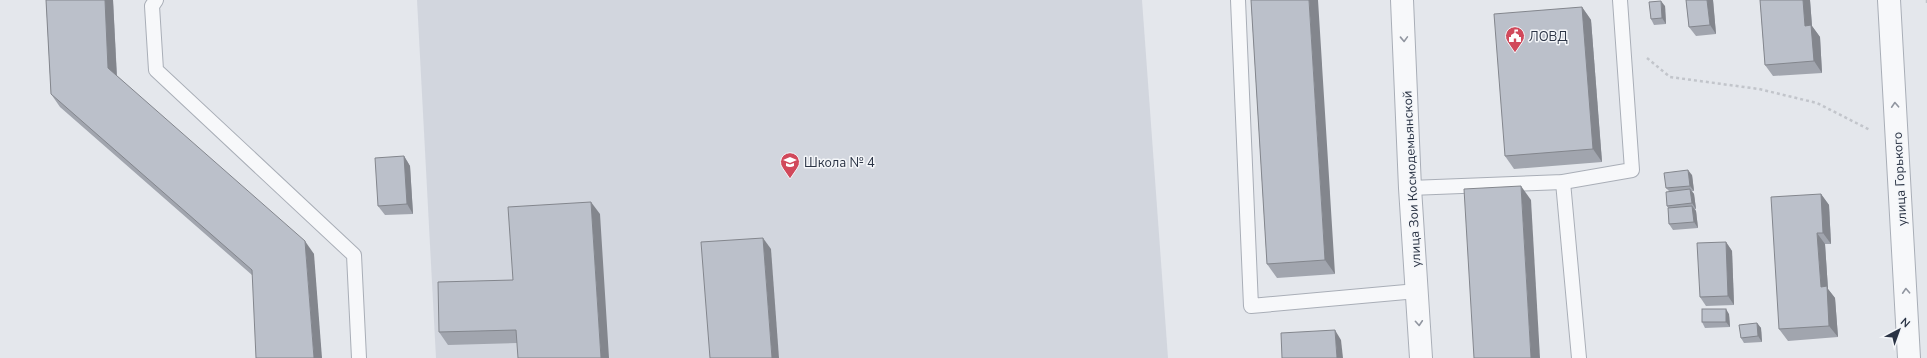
<svg xmlns="http://www.w3.org/2000/svg" width="1927" height="358" font-family="'Nunito Sans',sans-serif">
  <style>
    .built { fill: #d2d6de }
    .lines { fill: none; stroke-linecap: round; stroke-linejoin: round }
    .service-casing { stroke: #a9aeb7; stroke-width: 16 }
    .minor-casing { stroke: #a9aeb7; stroke-width: 24 }
    .path { stroke: #c2c5cb; stroke-width: 2.5; stroke-dasharray: 3 3; stroke-linecap: butt }
    .service { stroke: #f7f8fa; stroke-width: 14 }
    .minor { stroke: #f7f8fa; stroke-width: 22 }
    .wall { fill: #a1a5ae }
    .shaded-wall { fill: #83868d }
    .building { fill: #bbc0ca; stroke: #83868d }
    .oneway { stroke: #9196a0 }
    .labels { text-anchor: middle; stroke-width: 3; stroke-linejoin: round; paint-order: stroke }
    .poi-label { font-size: 13px; fill: #2b3445; stroke: #f4f6f9; text-anchor: start }
    .street-label { font-size: 13px; fill: #2b3445; stroke: #f4f6f9 }
  </style>
  <rect width="100%" height="100%" fill="#e4e7ec"/>
  <path class="built" d="M417 0H1142L1168 358H436Z"/>
  <g class="lines">
    <g class="service-casing">
      <g id="service">
        <path d="M156 0 152 6 156 70 354 255 359 358"/>
        <path d="M1238 0 1251 306 1417 291"/>
        <path d="M1563 182 1579 358"/>
        <path d="M1410 188 1563 182 1632 170 1620 0"/>
      </g>
    </g>
    <g class="minor-casing">
      <g id="minor">
        <path d="M1402 0 1410 188 1421 358"/>
        <path d="M1889 0 1909 358"/>
      </g>
    </g>
    <g class="path">
      <path d="M1927 0V6"/>
      <path d="M1647 58 1670 77 1759 89 1817 103 1870 130"/>
    </g>
    <use href="#service" class="service"/>
    <use href="#minor" class="minor"/>
  </g>
  <g class="wall">
    <path d="M46 0H113L117 76 314 254 252 275 60 107 51 94Z"/>
    <path d="M1251 0 1335 274 1277 278 1267 264Z"/>
    <path d="M1686 0H1713L1716 34 1696 36 1689 27Z"/>
    <path d="M1760 0H1810L1812 26 1820 37 1822 73 1773 76 1765 65Z"/>
    <path d="M1665 6 1666 24 1654 25 1651 19Z"/>
    <path d="M1582 7 1591 20 1602 162 1514 169 1505 156Z"/>
    <path d="M404 156 410 166 413 214 385 215 378 206Z"/>
    <path d="M1692 175 1694 191H1692L1694 194 1696 209H1695L1696 211 1698 228 1673 230 1669 224 1668 208 1667 206 1669 191 1666 188Z"/>
    <path d="M1821 194 1829 205 1831 244H1825L1828 289 1835 298 1838 337 1788 341 1779 329Z"/>
    <path d="M600 214 517 343 448 345 439 332 513 280Z"/>
    <path d="M1726 242 1732 251 1734 305 1706 306 1700 297Z"/>
    <path d="M1729 314 1730 327 1705 328 1702 322Z"/>
    <path d="M1757 323 1761 328 1762 342 1744 343 1741 338Z"/>
  </g>
  <g class="shaded-wall">
    <path d="M105 0H113L117 81 108 68Z"/>
    <path d="M1309 0H1318L1335 274 1325 260Z"/>
    <path d="M1707 0H1713L1716 34 1710 25Z"/>
    <path d="M1803 0H1810L1812 26 1820 37 1822 73 1814 61 1805 26Z"/>
    <path d="M1661 1 1665 6 1666 24 1662 18Z"/>
    <path d="M1582 7 1591 20 1602 162 1593 149Z"/>
    <path d="M404 156 410 166 413 214 407 204Z"/>
    <path d="M1688 170 1692 175 1694 191 1690 186Z"/>
    <path d="M1521 186 1531 200 1540 358H1531Z"/>
    <path d="M1690 189 1694 194 1696 209 1692 203Z"/>
    <path d="M1821 194 1829 205 1831 244 1823 233Z"/>
    <path d="M591 202 600 214 609 358H601Z"/>
    <path d="M1692 206 1696 211 1698 228 1694 222Z"/>
    <path d="M1817 233 1825 244 1828 289 1835 298 1838 337 1829 326 1821 287Z"/>
    <path d="M763 238 771 249 779 358H772Z"/>
    <path d="M305 241 314 254 322 358H314Z"/>
    <path d="M1726 242 1732 251 1734 305 1728 296Z"/>
    <path d="M1726 309 1729 314 1730 327 1726 322Z"/>
    <path d="M1757 323 1761 328 1762 342 1758 336Z"/>
    <path d="M1335 330 1341 340 1343 358H1337Z"/>
  </g>
  <g class="building">
    <path d="M46 0H105L108 68 305 241 314 358H256L252 270 51 94Z"/>
    <path d="M1251 0H1309L1325 260 1267 264Z"/>
    <path d="M1686 0H1707L1710 25 1689 27Z"/>
    <path d="M1760 0H1803L1805 26 1811 25 1814 61 1765 65Z"/>
    <path d="M1661 1 1662 18 1651 19 1649 2Z"/>
    <path d="M1582 7 1593 149 1505 156 1494 14Z"/>
    <path d="M404 156 407 204 378 206 375 158Z"/>
    <path d="M1688 170 1690 186 1666 188 1664 173Z"/>
    <path d="M1521 186 1531 358H1474L1464 189Z"/>
    <path d="M1690 189 1692 203 1667 206 1666 192Z"/>
    <path d="M1821 194 1823 233H1817L1821 287 1827 286 1829 326 1779 329 1771 197Z"/>
    <path d="M591 202 601 358H518L516 330 439 332 438 282 513 280 508 207Z"/>
    <path d="M1692 206 1694 222 1669 224 1668 208Z"/>
    <path d="M763 238 772 358H710L701 242Z"/>
    <path d="M1726 242 1728 296 1700 297 1697 243Z"/>
    <rect x="1702" y="309" width="24" height="13"/>
    <path d="M1757 323 1758 336 1741 338 1739 325Z"/>
    <path d="M1335 330 1337 358H1282L1281 333Z"/>
  </g>
  <defs><path id="oneway-chevron" d="M-2-3.5L2.5 0L-2 3.5" fill="none" stroke-width="1.6" stroke-linecap="round" stroke-linejoin="round"/></defs>
  <g class="oneway">
    <use href="#oneway-chevron" transform="translate(1404 39) rotate(88)"/>
    <use href="#oneway-chevron" transform="translate(1895 105) rotate(-93)"/>
    <use href="#oneway-chevron" transform="translate(1906 291) rotate(-93)"/>
    <use href="#oneway-chevron" transform="translate(1419 323) rotate(86)"/>
  </g>
  <defs>
    <g id="civic-pin" transform="scale(1)"><path d="M0 17L-7.5 6A9.5 9.5 0 1 1 7.5 6Z" fill="#d1495b" stroke="#f4f6f9"/><path d="M-.6-6.5H3V-4.5H.6V-3L4-1V1h2V6H-6V1h2V-1L-.6-3ZM-1.2 2.5V6h2.4V2.5Z" fill="#fff"/></g>
    <g id="school-pin" transform="scale(1)"><path d="M0 17L-7.5 6A9.5 9.5 0 1 1 7.5 6Z" fill="#d1495b" stroke="#f4f6f9"/><path d="M0-5L7-2L0 1L-7-2ZM-4 1L0 2.5L4 1V4Q0 6-4 4Z" fill="#fff"/></g>
  </defs>
  <g fill-rule="evenodd">
    <use href="#civic-pin" x="1515" y="36"/>
    <use href="#school-pin" x="790" y="162"/>
  </g>
  <g class="labels">
    <g class="poi-label">
      <text x="1529" y="41">ЛОВД</text>
      <text x="804" y="167">Школа № 4</text>
    </g>
    <g class="street-label">
      <text transform="translate(1411 179) rotate(-93)" y="5">улица Зои Космодемьянской</text>
      <text transform="translate(1899 179) rotate(-93)" y="5">улица Горького</text>
    </g>
  </g>
  <g transform="translate(1899 330) rotate(41)" stroke="#f4f6f9" stroke-width="3" paint-order="stroke">
  <path d="M0-3L7 15L0 10L-7 15Z" fill="#2b3445"/>
  <text y="-6" font-size="11" font-weight="bold" text-anchor="middle" fill="#2b3445">N</text>
  </g>
</svg>
